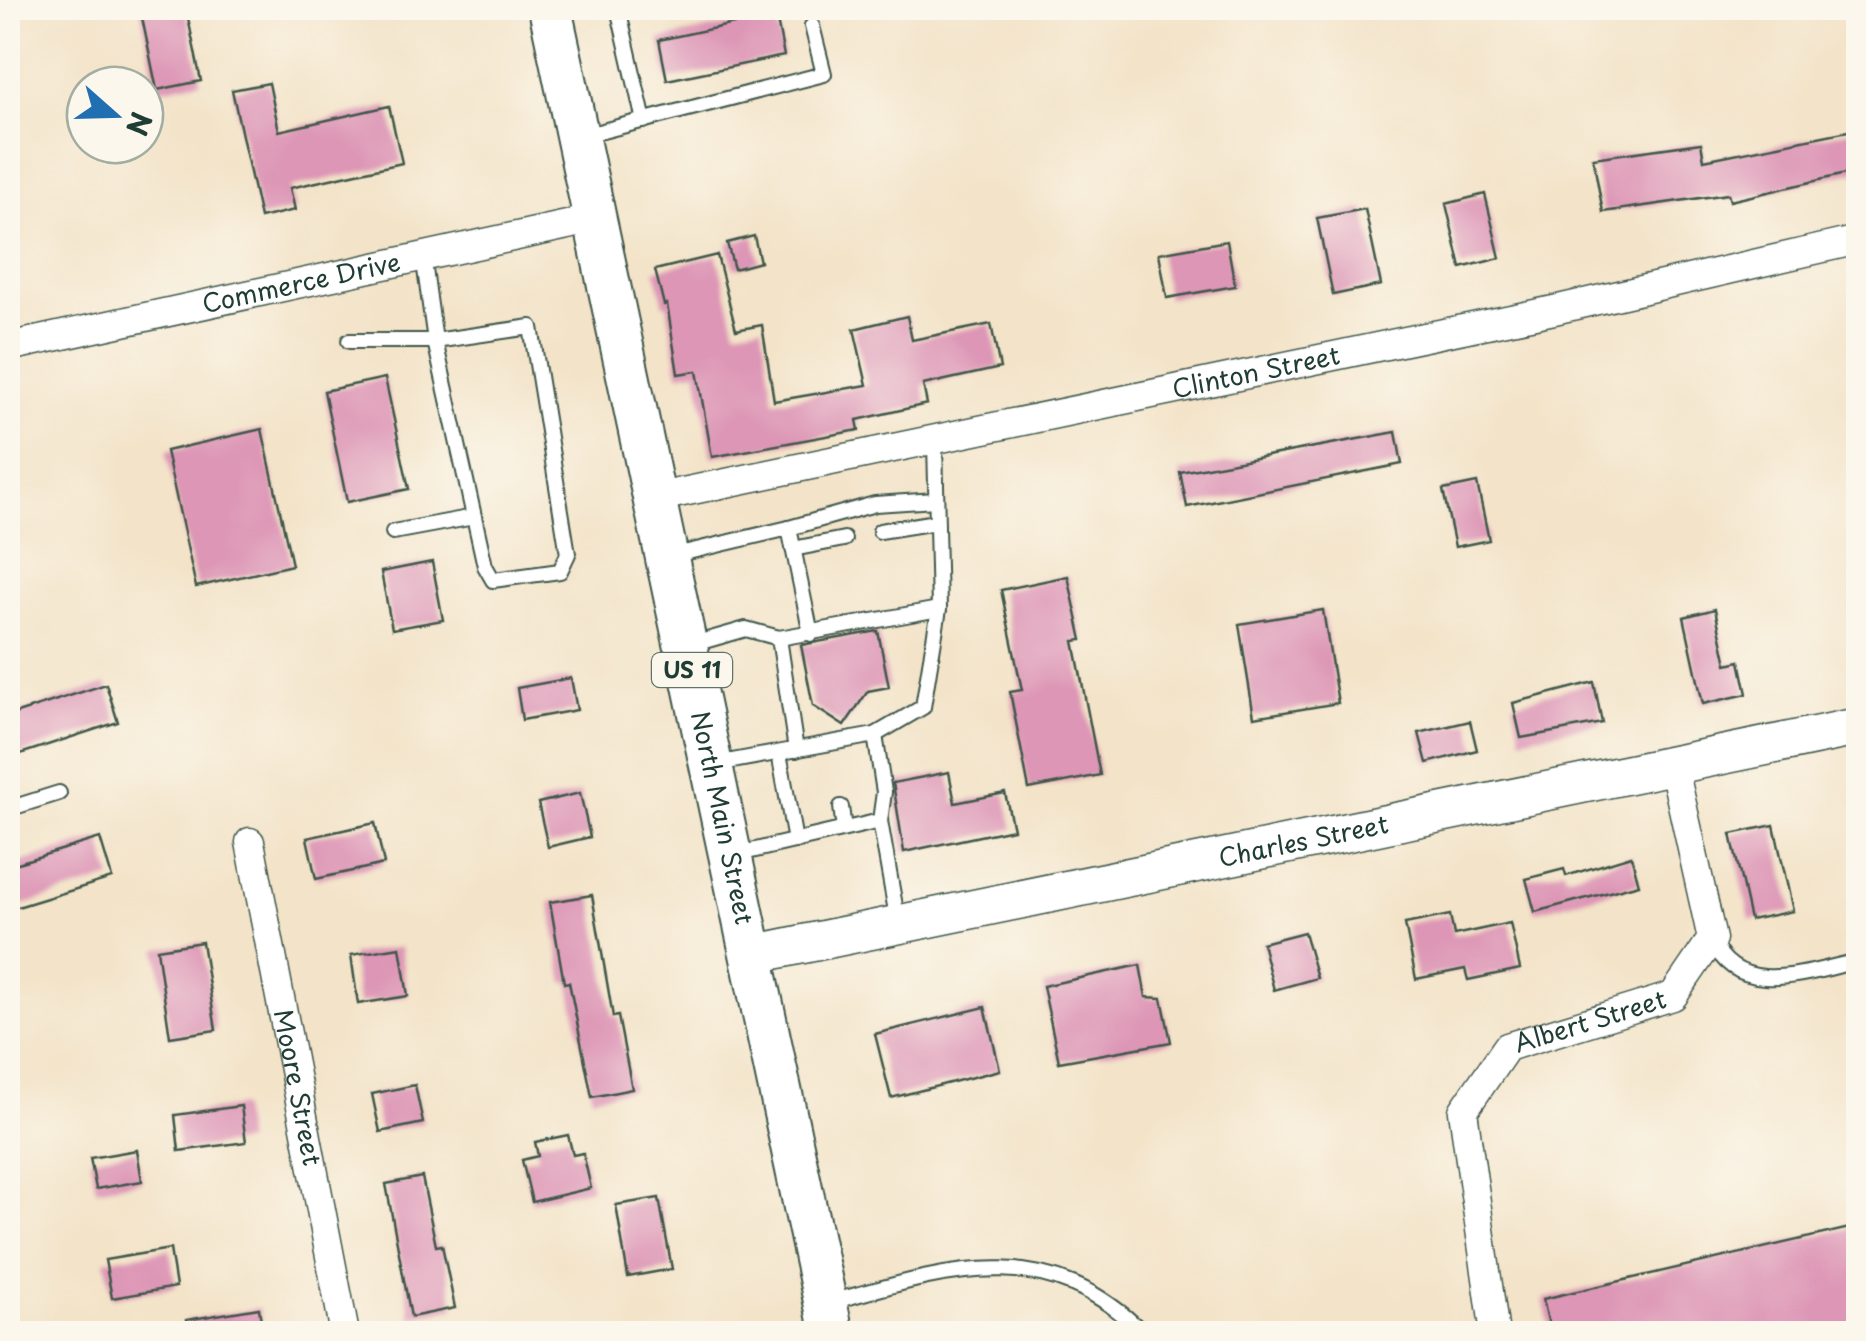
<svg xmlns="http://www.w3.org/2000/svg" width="1866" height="1341" font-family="'Playpen Sans',sans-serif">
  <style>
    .building { fill: #dd96b6 }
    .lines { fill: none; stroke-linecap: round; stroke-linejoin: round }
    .lane-casing { stroke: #3f564a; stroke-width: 18 }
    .street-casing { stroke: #3f564a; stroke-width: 31 }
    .secondary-casing { stroke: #3f564a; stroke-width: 41 }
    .primary-casing { stroke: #3f564a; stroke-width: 46 }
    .lane { stroke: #fff; stroke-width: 14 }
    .street { stroke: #fff; stroke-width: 28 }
    .secondary { stroke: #fff; stroke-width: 38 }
    .primary { stroke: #fff; stroke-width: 42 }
    .labels { text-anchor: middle; stroke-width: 10; stroke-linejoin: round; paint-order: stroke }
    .shield { fill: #fbf7ec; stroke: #61756b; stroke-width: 2.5 }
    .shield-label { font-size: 22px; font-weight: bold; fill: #1f3d34 }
    .street-label { font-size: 25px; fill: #1f3d34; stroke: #fbf7ec }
  </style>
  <rect width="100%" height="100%" fill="#fbf7ec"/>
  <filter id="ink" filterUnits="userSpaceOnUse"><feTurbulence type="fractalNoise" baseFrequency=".01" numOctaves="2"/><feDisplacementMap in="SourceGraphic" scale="20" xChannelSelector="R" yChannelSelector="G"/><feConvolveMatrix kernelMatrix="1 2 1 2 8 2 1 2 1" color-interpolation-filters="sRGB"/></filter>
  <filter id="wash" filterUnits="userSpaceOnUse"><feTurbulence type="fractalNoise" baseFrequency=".0048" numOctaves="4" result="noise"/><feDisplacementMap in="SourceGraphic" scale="40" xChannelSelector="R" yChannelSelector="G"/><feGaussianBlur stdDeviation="2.25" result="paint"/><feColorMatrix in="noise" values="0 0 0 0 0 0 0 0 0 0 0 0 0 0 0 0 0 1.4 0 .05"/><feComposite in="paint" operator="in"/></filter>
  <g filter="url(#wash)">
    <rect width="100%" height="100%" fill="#f3e3c8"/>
    <g id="blocks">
      <g class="building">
        <path d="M140 8H186L201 81 157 90Z"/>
        <path d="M776 15 784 56 667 80 659 40Z"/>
        <path d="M269 83 279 131 389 106 402 163 290 188 295 210 260 218 232 90Z"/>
        <path d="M1858 129V171L1730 201 1728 194 1603 212 1593 158 1701 143 1704 160Z"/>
        <path d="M1485 194 1500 258 1461 268 1446 204Z"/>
        <path d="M1365 209 1381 285 1333 295 1317 218Z"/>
        <path d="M754 236 760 262 734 269 727 243Z"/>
        <path d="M1227 241 1235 286 1167 298 1159 253Z"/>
        <path d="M717 255 736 330 762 325 774 401 867 385 854 329 907 316 912 340 991 324 1000 368 923 385 927 404 857 420 859 430 712 457 697 371 678 374 667 304 664 305 655 270Z"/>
        <path d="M385 378 409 489 347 502 324 391Z"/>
        <path d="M262 429 292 565 196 587 166 451Z"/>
        <path d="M1396 432 1402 464 1187 507 1180 472Z"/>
        <path d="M1477 483 1489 540 1455 547 1443 490Z"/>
        <path d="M432 562 443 620 392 629 381 572Z"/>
        <path d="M1068 576 1082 640 1074 641 1100 775 1029 789 1010 692 1022 690 1001 590Z"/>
        <path d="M1715 609 1727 664 1740 661 1747 694 1703 704 1684 617Z"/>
        <path d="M1323 610 1338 703 1254 717 1239 624Z"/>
        <path d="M878 631 889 687 868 691 844 726 813 706 801 645Z"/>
        <path d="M571 678 577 710 522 720 517 688Z"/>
        <path d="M1594 682 1602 723 1521 738 1513 703Z"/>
        <path d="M106 684 118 722 8 758V716Z"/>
        <path d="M1470 721 1477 750 1427 763 1419 733Z"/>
        <path d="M949 772 955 803 1005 793 1013 829 904 852 893 783Z"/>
        <path d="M580 793 590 837 548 847 538 803Z"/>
        <path d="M375 823 384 864 316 879 307 838Z"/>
        <path d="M1774 825 1793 911 1750 920 1731 834Z"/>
        <path d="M100 838 112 878 8 910V866Z"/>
        <path d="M1631 856 1639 884 1535 912 1526 879 1564 869 1566 876Z"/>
        <path d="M592 895 613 1017 618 1016 632 1089 592 1097 569 982 564 983 550 902Z"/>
        <path d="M1450 915 1454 935 1510 923 1520 969 1468 980 1465 969 1416 979 1405 924Z"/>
        <path d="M1304 932 1317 978 1274 990 1262 943Z"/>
        <path d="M202 942 216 1030 170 1037 157 949Z"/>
        <path d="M400 947 408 996 358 1004 351 955Z"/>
        <path d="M1140 965 1146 997 1162 998 1171 1042 1059 1062 1043 986Z"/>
        <path d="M985 1007 1000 1070 891 1098 875 1034Z"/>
        <path d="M415 1085 423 1123 380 1132 372 1094Z"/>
        <path d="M241 1106 246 1142 179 1151 175 1115Z"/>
        <path d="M568 1135 573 1155 583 1153 591 1188 532 1202 522 1160 538 1156 535 1142Z"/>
        <path d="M137 1150 142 1181 96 1189 90 1158Z"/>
        <path d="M422 1177 436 1246 442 1245 455 1308 411 1317 386 1184Z"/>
        <path d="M659 1198 672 1269 628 1277 616 1205Z"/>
        <path d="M1858 1226V1334H1551L1543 1299Z"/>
        <path d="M170 1249 176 1287 112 1298 105 1260Z"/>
        <path d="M259 1308 263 1334H187L186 1320Z"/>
      </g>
    </g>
  </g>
  <g filter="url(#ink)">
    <use href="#blocks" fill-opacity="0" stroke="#3f564a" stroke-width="2.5"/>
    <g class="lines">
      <g class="lane-casing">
        <g id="lane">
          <path d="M618 8 644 121"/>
          <path d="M583 136 824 74 812 26"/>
          <path d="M349 341H435L485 566 493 580 560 571 568 554 531 327 435 341 423 255"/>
          <path d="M789 528 875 504 936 500"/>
          <path d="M880 531 936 522"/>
          <path d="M393 532 474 517"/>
          <path d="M793 549 844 539"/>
          <path d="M671 556 789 528 811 634"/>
          <path d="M779 638 796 750"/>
          <path d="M690 645 746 629 779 638 939 609"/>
          <path d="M875 735 923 707 939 609 935 443"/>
          <path d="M779 753 795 841"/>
          <path d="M716 764 875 735 884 792 880 821"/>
          <path d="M841 807 844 829"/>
          <path d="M8 809 59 793"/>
          <path d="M734 855 880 821 898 923"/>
          <path d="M1712 940C1738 1001 1810 971 1858 961"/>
          <path d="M831 1302C947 1270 1047 1236 1144 1334"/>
          <path d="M1213 1334 1232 1330"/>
        </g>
      </g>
      <g class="street-casing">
        <g id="street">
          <path id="s1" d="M8 347 595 219"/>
          <path id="s2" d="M654 498 1554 310 1858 240"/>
          <path id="s3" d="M250 842 345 1334"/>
          <path id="s4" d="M1495 1334 1463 1111 1507 1047 1673 996 1712 939 1674 768"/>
        </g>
      </g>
      <g class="secondary-casing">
        <g id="secondary">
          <path id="s5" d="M750 955 1858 727"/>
        </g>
      </g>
      <g class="primary-casing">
        <g id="primary">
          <path id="s6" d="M550 8 832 1334"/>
        </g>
      </g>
      <use href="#lane" class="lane"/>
      <use href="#street" class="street"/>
      <use href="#secondary" class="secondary"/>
      <use href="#primary" class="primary"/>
    </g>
  </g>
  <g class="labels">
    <rect class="shield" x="652" y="653" width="80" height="34" rx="8"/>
    <g class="shield-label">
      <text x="692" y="678">US 11</text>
    </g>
    <g class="street-label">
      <text dy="9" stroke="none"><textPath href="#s1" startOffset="300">Commerce Drive</textPath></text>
      <text dy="9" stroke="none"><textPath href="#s2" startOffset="615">Clinton Street</textPath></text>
      <text dy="9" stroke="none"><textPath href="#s6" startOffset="828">North Main Street</textPath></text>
      <text dy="9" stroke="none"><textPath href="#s5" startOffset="565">Charles Street</textPath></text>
      <text dy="9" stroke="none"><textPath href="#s4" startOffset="390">Albert Street</textPath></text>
      <text dy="9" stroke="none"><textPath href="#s3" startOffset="250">Moore Street</textPath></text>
    </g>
  </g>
  <rect width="1866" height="1341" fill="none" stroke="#fbf7ec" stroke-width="40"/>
  <g transform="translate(115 115) rotate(110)"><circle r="48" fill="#fbf7ec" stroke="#a3ada2" stroke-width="2.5"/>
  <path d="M0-8L18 38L0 25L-18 38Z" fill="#1f6fb2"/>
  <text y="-15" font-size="28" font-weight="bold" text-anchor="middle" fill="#1f3d34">N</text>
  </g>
</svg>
